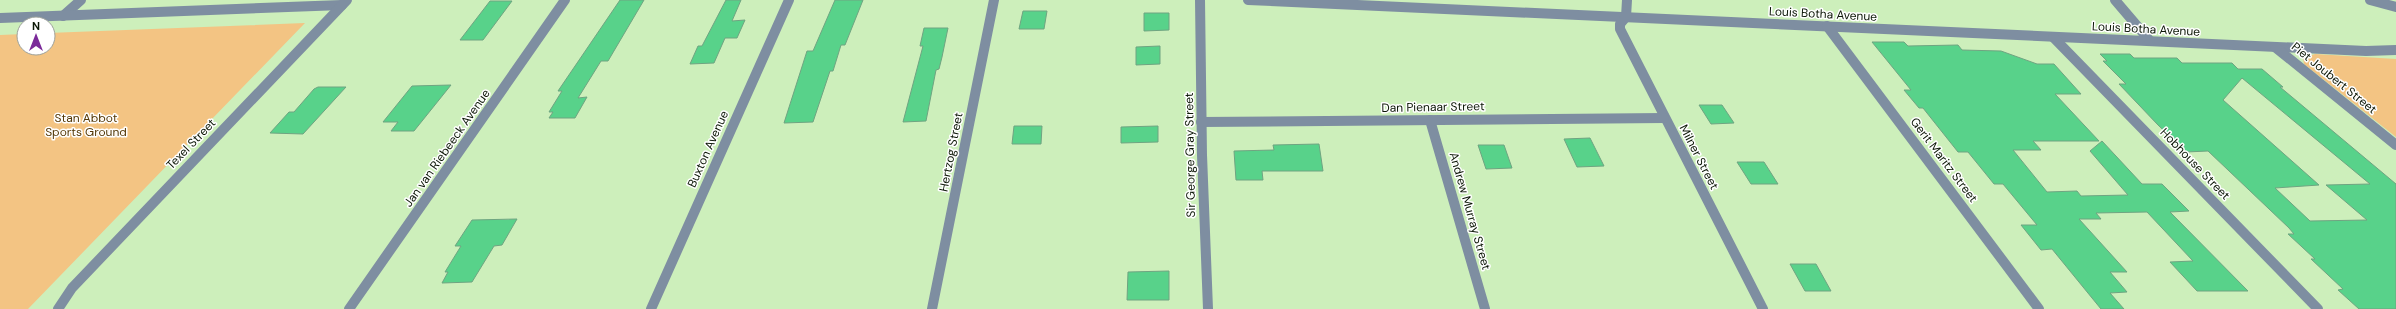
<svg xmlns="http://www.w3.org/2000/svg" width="2396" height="309" font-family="'DM Sans',sans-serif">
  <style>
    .green { fill: #f3c483 }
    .building { fill: #58d28a; stroke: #6fa481; fill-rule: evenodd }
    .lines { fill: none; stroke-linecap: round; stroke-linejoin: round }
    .minor { stroke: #7e8ea1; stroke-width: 10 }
    .labels { text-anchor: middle; stroke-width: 3; stroke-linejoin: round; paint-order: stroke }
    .street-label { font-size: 12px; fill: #0b1605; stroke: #fff }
    .park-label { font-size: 12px; fill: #533705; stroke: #fff }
  </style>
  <rect width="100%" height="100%" fill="#cdefbb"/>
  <g class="green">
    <path d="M305 23 28 309H0V35L24 34V48H48V33Z"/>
    <path d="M2315 54 2396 59V137L2304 64 2303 58Z"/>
  </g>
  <g class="building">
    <path d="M620 0H644L608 61H601L578 98 587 97 575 118H549L553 112H549L562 91H558Z"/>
    <path d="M726 0H741L732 21 745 20 737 38H725L714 63 690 64 698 46H702Z"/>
    <path d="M835 0H863L845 45H841L833 71H830L813 122 784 123 807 51H813Z"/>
    <path d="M490 1H512L483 40H460Z"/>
    <path d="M1023 11H1047L1044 29H1019Z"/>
    <path d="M1144 13H1169V30L1144 31Z"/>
    <path d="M924 28H948L942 57 939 69 936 70 926 121 903 122 923 46H920Z"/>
    <path d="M1872 42H1904L1908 46 1958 45 1962 50 2001 51 2037 64H2054L2081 94H2055L2099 141H2033L2041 150H2013L2047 192 2077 191 2081 196 2128 195 2090 151 2102 141 2142 184H2162L2189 211 2170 212 2248 291H2197L2170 262 2193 261 2147 212 2096 213 2101 219H2079L2127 272H2110L2127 292 2110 293 2124 309H2101L2052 249 2041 250 2021 225H2037L2003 184H1994L1968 152H1958L1923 108H1919L1904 90H1911Z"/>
    <path d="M1160 46V64L1136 65V47Z"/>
    <path d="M2100 54H2130L2134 58H2177L2182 63H2232L2238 69H2262L2283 87H2280L2396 184V309H2359L2338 290 2343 289 2311 259H2315L2288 234H2294L2289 228 2208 151 2186 152 2158 125 2119 84H2126L2103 61H2107ZM2242 78 2370 184 2326 185 2367 220 2310 221 2275 188 2319 185 2223 100Z"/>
    <path d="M451 85 414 131H391L398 122H383L412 86Z"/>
    <path d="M318 87H346L303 134 270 133 289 112H294L314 89Z"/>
    <path d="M1699 105H1722L1734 123 1711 124Z"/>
    <path d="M1014 126H1042L1041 144H1012Z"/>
    <path d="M1158 126V142L1121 143V127Z"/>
    <path d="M1590 138 1604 166 1577 167 1564 139Z"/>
    <path d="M1319 144 1323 171H1262L1263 180H1236L1234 151 1274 150 1273 145Z"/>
    <path d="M1478 145H1504L1512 168 1486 169Z"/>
    <path d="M1737 162H1764L1778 184H1751Z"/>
    <path d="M517 219 502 245 494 246 472 282 442 283 448 272H445L461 246H455L472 220Z"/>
    <path d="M1790 264H1816L1831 291H1805Z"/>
    <path d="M1169 271V300H1127L1128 272Z"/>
  </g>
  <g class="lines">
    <g class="minor">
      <path d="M1200 0 1202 155 1208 309"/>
      <path d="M1248 0 2366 51 2396 50"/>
      <path d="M1627 0 1626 17 1620 24V29L1763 309"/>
      <path d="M2115 0 2150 41"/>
      <path d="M2370 0 2396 7"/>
      <path d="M63 16 81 0"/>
      <path d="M0 18 342 5"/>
      <path d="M1827 26 2039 309"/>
      <path d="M2053 37 2318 309"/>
      <path d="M2275 47 2396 145"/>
      <path d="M1430 120 1485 309"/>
      <path d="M1201 122 1664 118"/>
      <path d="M58 309 72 288 347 0"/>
      <path d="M349 309 565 0"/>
      <path d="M651 309 789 0"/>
      <path d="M932 309 994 0"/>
    </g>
  </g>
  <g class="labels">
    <g class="street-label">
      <text transform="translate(1823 14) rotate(3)" y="4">Louis Botha Avenue</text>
      <text transform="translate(2146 29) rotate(3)" y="4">Louis Botha Avenue</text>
      <text transform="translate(2334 78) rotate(39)" y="4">Piet Joubert Street</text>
      <text transform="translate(1433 107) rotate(-1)" y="4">Dan Pienaar Street</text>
      <text transform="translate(191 144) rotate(-46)" y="4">Texel Street</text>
      <text transform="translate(447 148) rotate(-55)" y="4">Jan van Riebeeck Avenue</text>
      <text transform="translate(708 149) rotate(-66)" y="4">Buxton Avenue</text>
      <text transform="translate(951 152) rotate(-79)" y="4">Hertzog Street</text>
      <text transform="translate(1190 155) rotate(-91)" y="4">Sir George Gray Street</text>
      <text transform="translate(1699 157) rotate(63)" y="4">Milner Street</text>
      <text transform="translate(1944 160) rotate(53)" y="4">Gerit Maritz Street</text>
      <text transform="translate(2195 164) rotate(46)" y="4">Hobhouse Street</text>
      <text transform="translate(1470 211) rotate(74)" y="4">Andrew Murray Street</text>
    </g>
    <g class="park-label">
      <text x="86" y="122">Stan Abbot<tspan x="86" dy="14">Sports Ground</tspan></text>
    </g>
  </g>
  <g transform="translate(36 36)"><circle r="19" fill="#ffffff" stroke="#9da29b"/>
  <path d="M0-3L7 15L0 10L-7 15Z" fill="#7b2a9a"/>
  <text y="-6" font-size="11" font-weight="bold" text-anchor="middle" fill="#0b1605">N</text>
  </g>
</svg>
